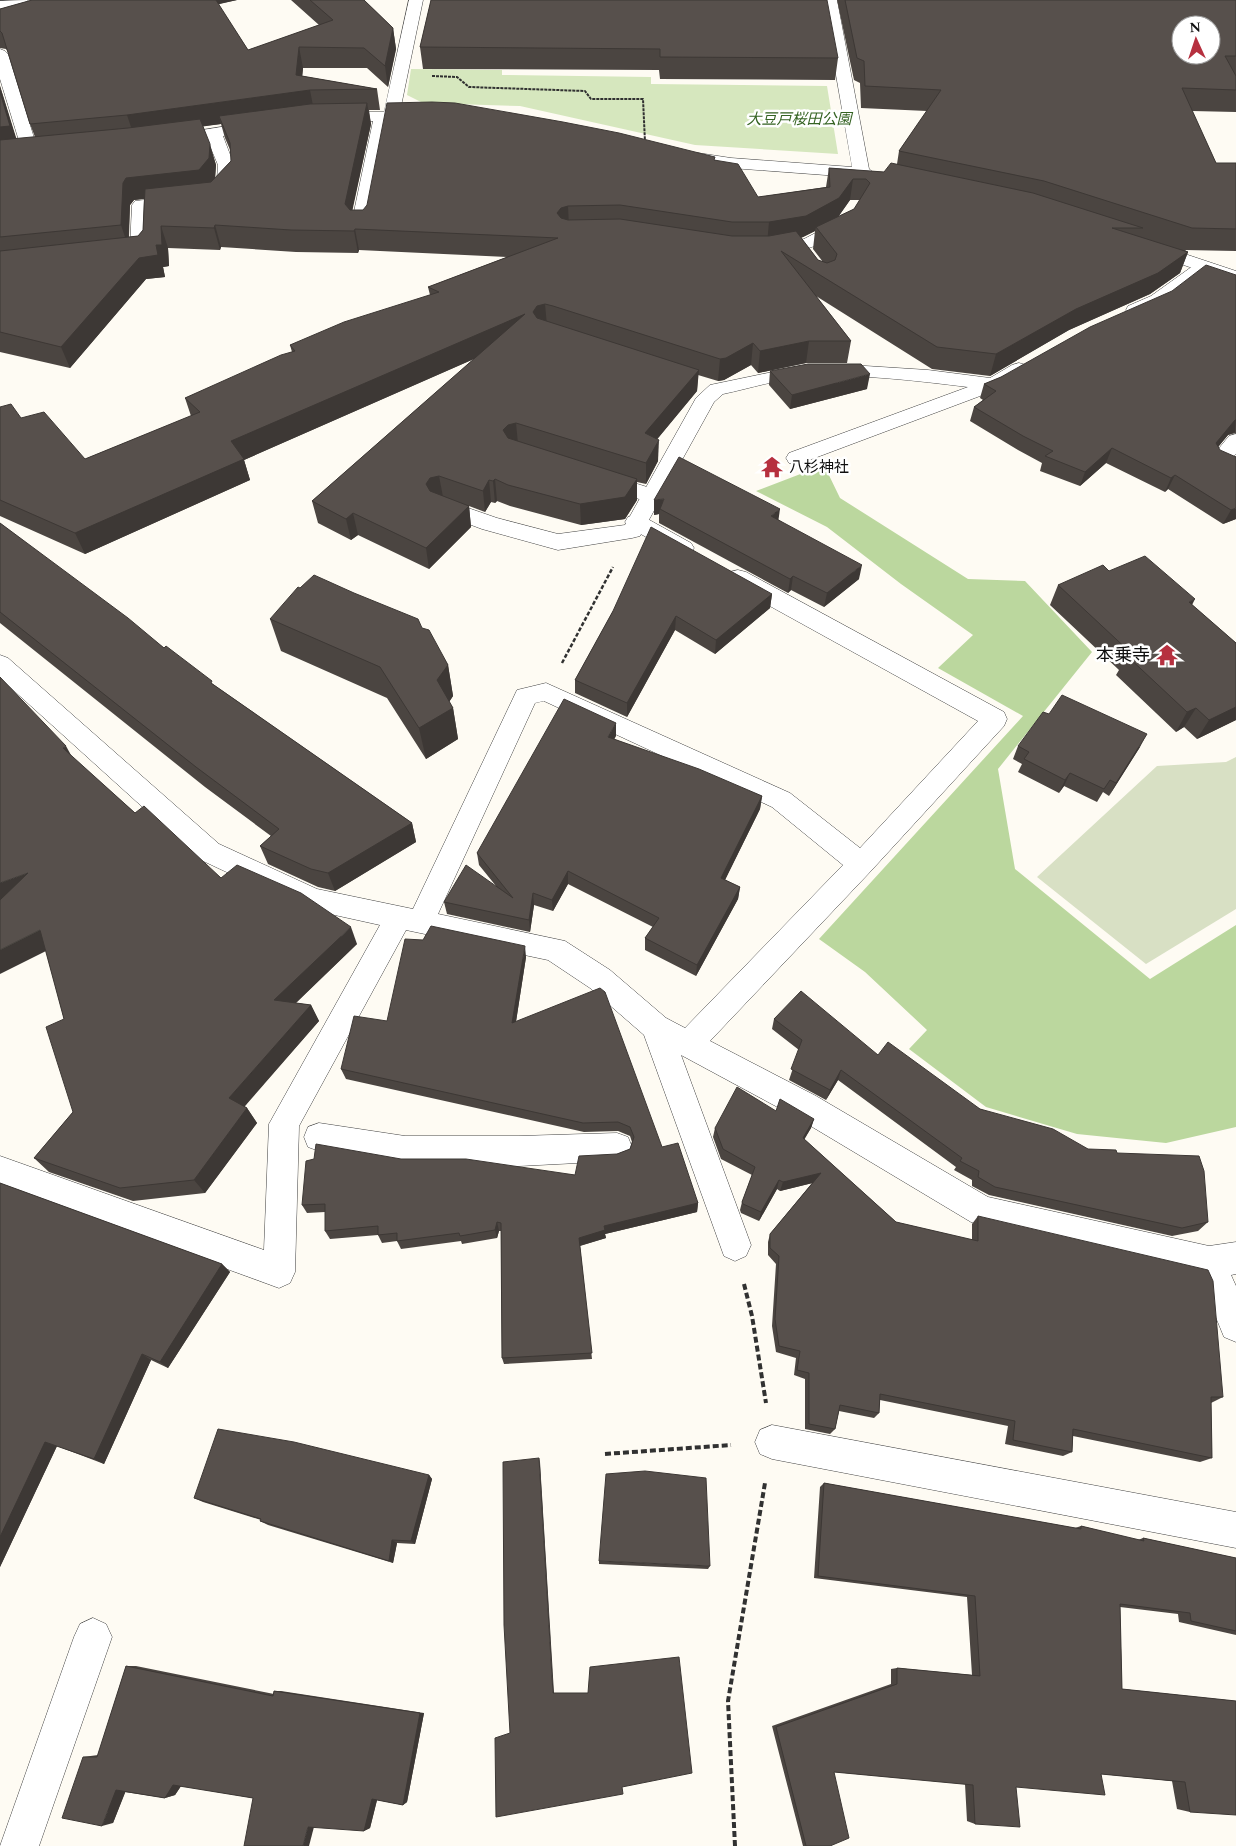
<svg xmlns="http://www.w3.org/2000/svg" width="1236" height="1846" font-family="Spectral,'Noto Sans JP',serif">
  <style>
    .green { fill: #d6e7be }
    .forest { fill: #bbd79e }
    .cemetery { fill: #d8e0c4 }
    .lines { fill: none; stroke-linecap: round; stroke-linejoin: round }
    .service-casing { stroke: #424242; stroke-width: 1 }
    .pedestrian-casing { stroke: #424242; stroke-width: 1 }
    .minor-casing { stroke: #424242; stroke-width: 1 }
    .path-far2 { stroke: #313131; stroke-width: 2; stroke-dasharray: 3 1; stroke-linecap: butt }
    .path-far1 { stroke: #313131; stroke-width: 2.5; stroke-dasharray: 4 2; stroke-linecap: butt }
    .path { stroke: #313131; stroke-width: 4; stroke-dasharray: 6 3; stroke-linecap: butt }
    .service { fill: #fff; fill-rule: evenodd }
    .pedestrian { fill: #fff; fill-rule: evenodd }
    .minor { fill: #fff; fill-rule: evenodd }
    .wall { fill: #4b4541; fill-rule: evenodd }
    .shaded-wall { fill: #3d3835 }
    .building { fill: #57504c; stroke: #3d3835; fill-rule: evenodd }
    .labels { text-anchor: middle; stroke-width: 5; stroke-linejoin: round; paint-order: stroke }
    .far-park-label { font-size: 15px; font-style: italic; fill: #356323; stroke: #fff }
    .far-poi-label { font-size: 15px; fill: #0f0f0f; stroke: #fff; text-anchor: start }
    .poi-label { font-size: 18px; fill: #0f0f0f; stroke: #fff; text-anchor: end }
  </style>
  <rect width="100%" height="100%" fill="#fefbf3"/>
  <path class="green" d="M411 69 502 70V75L651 77V84L827 86 838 154 695 145 520 106 423 103 407 95Z"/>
  <path class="forest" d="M824 465 840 498 968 579 1025 581 1092 652 998 769 1015 869 1150 979 1236 925V1127L1166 1143 1077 1134 986 1107 909 1049 927 1030 865 972 819 939 1023 716 938 668 973 635 901 584 827 527 756 491Z"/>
  <path class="cemetery" d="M1236 757V909L1146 964 1037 877 1157 766 1226 762Z"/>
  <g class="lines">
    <g class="service-casing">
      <g id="service">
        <path d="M847 216 853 217 856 221C839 245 796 251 769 256L763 255 760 251 763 247 804 239 838 221 841 217Z"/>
        <path d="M1203 262 1209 263 1212 267 1209 271C1191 285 1152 320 1128 314L1126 310 1128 306 1151 296 1197 263Z"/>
        <path d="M1019 363 1026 365 1029 369 1026 373 996 390 796 465 789 463 786 458 789 453 968 387C919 381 855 373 806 377 779 379 751 388 723 394L714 402 640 536 632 538 558 550 482 529 434 511 431 506 434 501 442 499 497 518 558 534 625 525 696 398 710 385 806 365H850L928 370 990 378 1012 365Z"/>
      </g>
    </g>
    <g class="pedestrian-casing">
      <path id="pedestrian" d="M319 1123 405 1136H519L617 1133 628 1137 632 1147 628 1157 617 1161 519 1166H405L319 1151 308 1147 304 1137 308 1127Z"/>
    </g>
    <g class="minor-casing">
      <g id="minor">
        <path d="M28 0 26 3 0 9V1Z"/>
        <path d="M409 0H423L400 111 427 113 429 116 427 119 389 121 369 226 366 230 360 231 354 230 351 226 373 121 332 122 326 120 324 117 326 114 332 112H384Z"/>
        <path d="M823 0H837L869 169 874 173 872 177 866 178 731 168 692 162 690 158 692 154 698 153 731 158 852 167Z"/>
        <path d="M0 49 5 51 8 54 39 154 37 158H25L23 154 0 79Z"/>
        <path d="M259 121 265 123 267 126 265 129 223 136 234 165 235 181 217 202 150 209 148 252 145 256 121 259 115 258 112 254 115 250 130 248 132 205 135 201 206 193 217 180 218 165 207 139 171 144 165 142 163 139 165 136Z"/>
        <path d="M1149 242 1236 271V283L1143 251 1140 247 1143 243Z"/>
        <path d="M1236 434V454L1234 456 1236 457V473L1214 463 1211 458 1229 436Z"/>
        <path d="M602 473 660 491 663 496 660 501 652 503 594 485 591 480 594 475Z"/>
        <path d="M636 515 644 517 691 543 694 548 691 553 683 556 675 553 628 527 625 522 628 517Z"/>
        <path d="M738 570 746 572 1004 712 1007 719 1004 726 870 872 710 1041 816 1096 988 1197 1209 1246 1236 1242V1274L1231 1275 1236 1286V1342L1224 1337 1199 1276 982 1226 971 1222 794 1116 681 1055 751 1245 746 1256 735 1261 724 1256 644 1035 590 988 548 960 406 930 299 1126 295 1272 290 1283 279 1288 0 1186V1156L264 1250 269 1124 380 925 303 908 201 860 0 678V655L8 658 219 844 317 889 413 909 517 690 546 683 790 793 860 848 978 721 730 584 727 578 730 572ZM544 701 772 807 843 865 685 1028 666 1018 610 970 565 941 438 914 535 703Z"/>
        <path d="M772 1425 1236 1512V1548L772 1459 760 1454 755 1442 760 1430Z"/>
        <path d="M93 1618 106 1624 112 1637 39 1846H0L74 1637 80 1624Z"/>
      </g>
    </g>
    <path class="path-far2" d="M432 76 457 77 469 87 585 91 591 99H643L645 142"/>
    <path class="path-far1" d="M562 663 613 567"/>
    <g class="path">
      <path d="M744 1284 752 1316 766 1403"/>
      <path d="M605 1454 731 1445"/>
      <path d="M735 1846 728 1701 765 1483"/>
    </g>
    <use href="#service" class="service"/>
    <use href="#pedestrian" class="pedestrian"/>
    <use href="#minor" class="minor"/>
  </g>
  <g class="wall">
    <path d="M32 0H237L218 4 248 50 319 25 291 0H364L393 28 396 49 388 87 367 68H303L302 76 377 89 380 110H369L371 124 352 210H363L715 160 758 197 826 187 829 168 884 172 897 164 899 151 927 111 861 108 860 83 854 80 837 0H1236V112L1192 111 1216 163H1236V251L1185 250 1188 252 1180 273 1150 294 1069 330 990 376 932 369 816 296 851 341 847 363H806L758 373 751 365 724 380 718 381 698 375 697 391 657 439 658 461 646 484 637 482V500L625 519 581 525 510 506 497 501 495 503 491 502 485 512 469 506 471 527 429 569 358 535 351 540 318 523 312 501 474 359 244 460 250 480 85 554 0 516V407L21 418 85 459 191 416 185 398 292 352 290 345 430 295 428 287 507 257 359 250 358 253 296 252 221 247 220 250 168 248 169 266 163 267 165 277 146 279 70 368 0 352V86L16 139 35 137 30 124 8 52 6 49 0 48V9ZM221 124 225 138 231 152V161L215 178 216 165 203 126ZM144 199 143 230 138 236 129 237 130 205 134 200ZM850 200H860L854 209 838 217ZM815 231 813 249 823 262 818 260 801 238Z"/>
    <path d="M431 0 838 58 835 80 660 79 659 70 423 69 420 47Z"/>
    <path d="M1236 275V433L1228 435 1218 447 1236 519 1223 524 1168 489 1165 492 1106 463 1080 486 1040 471 1042 463 1018 450 970 421 974 407 983 400 980 398 984 384 1001 377Z"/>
    <path d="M770 371 867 389 790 409 769 385Z"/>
    <path d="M654 500 779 520 859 579 824 607 791 590 788 593 659 523V514L654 515Z"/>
    <path d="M0 523 164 648 214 685 412 823 416 842 335 891 318 887 268 864 260 846 271 836 205 787 0 623Z"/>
    <path d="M1109 571 1192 605 1236 643V720L1197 739 1184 727 1176 732 1116 675 1119 670 1050 605 1058 585Z"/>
    <path d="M772 594 770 608 715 654 675 630 627 717 575 693V680L613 611Z"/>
    <path d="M270 619 422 628 448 665 453 696 449 702 453 708 458 739 426 759 387 698 281 651Z"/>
    <path d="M616 736 614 739 762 796 760 809 725 880 740 887 738 899 696 976 645 950V938L653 927 568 884 553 911 534 905 530 932 447 914 444 902 496 886 479 865 477 853Z"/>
    <path d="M1018 746 1140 747 1109 796 1103 792 1097 802 1064 786 1059 793 1018 772 1022 764 1013 759Z"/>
    <path d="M71 756 135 813 221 878 357 944 296 1003 311 1005 319 1021 244 1106 247 1108 257 1123 205 1193 133 1201 49 1172 34 1158 73 1112 64 1019 46 951Z"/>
    <path d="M526 957 516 1022 662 1147 698 1203 697 1212 605 1234 606 1238 580 1246 592 1359 504 1364 502 1358 501 1231H499L497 1238 462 1244 461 1241 401 1249 397 1241 382 1243 378 1235 330 1239 325 1231V1212L307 1213 302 1205 401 1159 575 1175 617 1154 630 1149 632 1142 630 1136 618 1131 584 1132 346 1079 341 1069 387 1021Z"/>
    <path d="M774 1019 878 1055 980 1109 1088 1149 1117 1153 1208 1222 1198 1231 1172 1236 989 1195 972 1186V1180L954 1170 956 1167 838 1080 826 1100 789 1080 799 1050 772 1029Z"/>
    <path d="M776 1111 814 1119 811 1128 804 1139 896 1222 972 1240V1224L978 1216 1223 1397 1211 1403 1212 1458 1200 1462 1073 1436 1072 1452 1063 1456 1005 1444 1008 1426 880 1400 879 1413 874 1418 839 1411 835 1429 830 1434 805 1429V1379L794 1375 796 1358 776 1352 772 1326 776 1264 768 1255V1242L770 1234 812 1183 780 1191 777 1189 759 1221 741 1213 740 1210 742 1202 752 1175 721 1159 713 1137 715 1128Z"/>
    <path d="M0 1183 222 1264 230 1272 168 1368 151 1360 104 1464 57 1446 0 1567Z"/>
    <path d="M429 1475 432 1479 415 1544 397 1543 393 1563 268 1525 260 1521 261 1520 203 1502 194 1498Z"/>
    <path d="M824 1483 1075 1528 1081 1526 1138 1540 1143 1538 1236 1558V1635L1179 1622 1178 1614 1120 1607 1122 1689 1236 1701 1190 1812 1177 1809 1172 1781 1101 1774 1016 1787 975 1824 967 1821 965 1784 834 1772 830 1846H803L772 1726 891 1684V1669L897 1668 972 1675 967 1597 814 1578 820 1487Z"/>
    <path d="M599 1561 710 1566 708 1569 599 1564Z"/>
    <path d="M126 1666H136L274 1694V1691H281L424 1713 407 1802 403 1805 377 1800 370 1828 364 1831 253 1798 181 1786 175 1795 165 1798 125 1792 113 1823 83 1757 98 1755Z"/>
  </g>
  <g class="shaded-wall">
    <path d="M209 0H237L211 6Z"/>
    <path d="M393 28 396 49 388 87 385 66Z"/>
    <path d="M299 47 303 68 301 91 310 90 314 111 219 116 221 124 134 136 127 115 296 75Z"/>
    <path d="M0 86 19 147 0 150Z"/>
    <path d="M367 103 371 124 349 226 345 204Z"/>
    <path d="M210 144 216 165 215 179 205 191 134 200 130 205 128 246 121 225 123 183 126 178Z"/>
    <path d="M853 179 850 200 836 220 816 227 815 231 803 237 767 244 769 222Z"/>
    <path d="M568 206 569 228 562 230 557 213 561 208Z"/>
    <path d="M215 225 221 247 220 250 214 228Z"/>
    <path d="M161 226 168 248 169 266 163 267 165 277 146 279 70 368 61 347 139 258 156 245Z"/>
    <path d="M355 229 359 250 358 253 354 231Z"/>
    <path d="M1188 252 1180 273 1150 294 1069 330 990 376 996 354 1076 309Z"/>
    <path d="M545 304 547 326 534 334 533 312 537 306Z"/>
    <path d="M525 314 526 336 244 460 250 480 85 554 75 533 231 441Z"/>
    <path d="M809 341 806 363 758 373 760 351Z"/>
    <path d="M753 343 751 365 724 380 718 381 720 359Z"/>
    <path d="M699 370 697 391 645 454V433Z"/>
    <path d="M870 374 867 389 790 409 792 395Z"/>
    <path d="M1235 420H1236L1235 432 1228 435 1209 458 1216 443Z"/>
    <path d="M516 423 518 444 509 446 503 430 508 425Z"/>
    <path d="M659 440 658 461 646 484V463Z"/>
    <path d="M1112 448 1106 463 1080 486 1085 472Z"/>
    <path d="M1175 475 1168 489 1165 492 1171 478Z"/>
    <path d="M439 476 443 497 434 499 426 484 430 478Z"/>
    <path d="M495 479 497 501 495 503 493 481Z"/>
    <path d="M637 479V500L625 519 581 525 580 504Z"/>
    <path d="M489 480 491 502 485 512 483 491Z"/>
    <path d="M664 499 660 509 659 514 654 515V500Z"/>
    <path d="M469 506 471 527 429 569 426 548Z"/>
    <path d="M1236 508V519L1223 524 1231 510Z"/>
    <path d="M780 509 778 523 771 516Z"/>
    <path d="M353 513 358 535 351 540 346 519Z"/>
    <path d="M862 565 859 579 824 607 827 593Z"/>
    <path d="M793 576 791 590 788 593 790 579Z"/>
    <path d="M772 594 770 608 715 654 716 640Z"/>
    <path d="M1195 599 1185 619 1189 602Z"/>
    <path d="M676 616 675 630 627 717V703Z"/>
    <path d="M448 665 453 696 443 711 437 680Z"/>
    <path d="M1236 707V720L1197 739 1209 720Z"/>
    <path d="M453 708 458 739 426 759 419 728Z"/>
    <path d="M1196 708 1184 727 1176 732 1187 712Z"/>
    <path d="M616 723V736L608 750V737Z"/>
    <path d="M1147 734 1140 747 1109 796 1116 783Z"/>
    <path d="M66 746 77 766 63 748Z"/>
    <path d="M1070 773 1064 786 1059 793 1065 780Z"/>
    <path d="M762 796 760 809 720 890 721 878Z"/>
    <path d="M412 823 416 842 335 891 328 873Z"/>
    <path d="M568 871V884L553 911 552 900Z"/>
    <path d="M28 873 0 906V883Z"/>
    <path d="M740 887 738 899 696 976 697 965Z"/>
    <path d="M533 893 534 905 530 932 529 920Z"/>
    <path d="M351 927 357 944 282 1016 274 1000Z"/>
    <path d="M40 930 54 947 0 974V950Z"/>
    <path d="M525 946 526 957 514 1034 512 1023Z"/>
    <path d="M311 1005 319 1021 239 1113 229 1098Z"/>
    <path d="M841 1070 838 1080 826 1100 830 1090Z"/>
    <path d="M247 1108 257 1123 205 1193 194 1180Z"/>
    <path d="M814 1119 811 1128 800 1147 803 1138Z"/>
    <path d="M821 1173 817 1182 780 1191 783 1182Z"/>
    <path d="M779 1180 777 1189 759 1221 761 1212Z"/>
    <path d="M698 1203 697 1212 605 1234 606 1238 579 1246V1238L604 1226Z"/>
    <path d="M497 1222 499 1231 497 1238 495 1230Z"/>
    <path d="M222 1264 230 1272 168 1368 160 1362Z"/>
    <path d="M142 1354 151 1360 104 1464 94 1459Z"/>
    <path d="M45 1442 57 1446 0 1567V1537Z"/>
    <path d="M539 1458 540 1462 554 1693H553Z"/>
    <path d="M429 1475 432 1479 415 1544 411 1541Z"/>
    <path d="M392 1540 397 1543 393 1563 389 1561Z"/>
    <path d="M420 1713H424L407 1802 403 1805Z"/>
    <path d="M183 1783 175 1795 165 1798 173 1785Z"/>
    <path d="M127 1788 113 1823 102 1826 116 1790Z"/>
    <path d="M378 1796 370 1828 364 1831 372 1799Z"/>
    <path d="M315 1823 309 1846H303L308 1827Z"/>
  </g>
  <g class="building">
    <path d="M32 0H216L248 50 333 20 310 0H364L393 28 385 66 364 48 299 47 296 75 377 89 310 90 127 115 30 124 2 33 0 31V9Z"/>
    <path d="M431 0H827L838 58 660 57V49L420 47Z"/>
    <path d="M845 0H1236V56H1225L1236 76V90L1182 88 1216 163H1236V229L1192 228 1044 181 899 151 941 90 865 86 864 61 857 58ZM1181 25H1211V55H1181Z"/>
    <path d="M0 92 10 126 0 127Z"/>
    <path d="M432 102 455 103 563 122 619 133 715 157 714 160 738 164 758 197 830 187 829 168 884 172 891 163 1033 193 1143 228H1112L1188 252 1158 273 1076 309 996 354 937 347 781 251 851 341H809L760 351 753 343 726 358 720 359 553 306 545 304 537 306 533 312 537 318 699 370 645 433 659 440 646 463 516 423 508 425 503 430 508 438 637 479 625 497 580 504 508 485 495 479 493 481 489 480 483 491 439 476 430 478 426 484 430 491 469 506 426 548 353 513 346 519 312 501 525 314 231 441 244 459 75 533 0 500V407L11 404 21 418 44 412 85 459 200 412 185 398 281 355 295 351 290 345 344 322 439 292 428 287 558 238 355 229 354 231 291 230 215 225 214 228 161 226 162 245H156L158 255 139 258 61 347 0 332V251L138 236 143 230 145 189 211 182 231 161 230 143 219 116 310 104 367 103 345 204 350 210H363L367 205 387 103ZM853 179H866L870 183 854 209 816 227 837 254 835 260 827 263 818 260 796 231 769 236H732L620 219 568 220 561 218 557 213 561 208 568 206 620 205 732 222H769L806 216 839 198Z"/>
    <path d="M200 119 210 144 209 158 199 170 126 178 123 183 121 225 0 237V140L128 128Z"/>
    <path d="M1206 265 1236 275V420H1235L1216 443 1220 450 1236 457V508L1231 510 1175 475 1171 478 1112 448 1085 472 1045 456 1053 451 1023 436 974 407 996 391 984 384 1001 377 1090 327 1172 291Z"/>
    <path d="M808 364H861L870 374 792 395 770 371Z"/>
    <path d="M679 457 780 509 771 516 862 565 827 593 793 576 790 579 660 509 664 499 654 500Z"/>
    <path d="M0 523 128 618 164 648 166 646 212 681 211 683 412 823 328 873 311 869 260 846 279 829 196 767 0 612Z"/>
    <path d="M651 527 772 594 716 640 676 616 627 703 575 680 613 611Z"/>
    <path d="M1145 556 1195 599 1189 602 1236 643V707L1209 720 1196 708 1187 712 1126 655 1131 653 1058 585 1103 565 1109 571Z"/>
    <path d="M314 575 354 593 418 619 422 628 429 630 448 665 437 680 453 708 419 728 380 667 270 619 298 587 300 588Z"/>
    <path d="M0 677 66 746 63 748 135 813 144 806 221 878 237 865 301 893 351 927 274 1000 311 1005 229 1098 247 1108 194 1180 120 1188 34 1158 73 1112 46 1027 64 1019 40 930 0 950V900L28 873 0 883Z"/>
    <path d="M1062 695 1147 734 1116 783 1110 780 1104 789 1070 773 1065 780 1024 759 1029 752 1018 746 1043 712 1049 714Z"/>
    <path d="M564 699 616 723 608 737 699 769 762 796 721 878 740 887 697 965 645 938 659 918 568 871 552 900 533 893 529 920 444 902 466 865 513 898 477 853Z"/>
    <path d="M431 926 525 946 512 1023 600 988 605 992 662 1147 678 1143 698 1203 604 1226 605 1230 579 1238 592 1353 502 1358 501 1223 497 1222 495 1230 460 1236 459 1233 397 1241V1233L378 1235V1226L325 1231V1204L302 1205 306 1161 314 1159 316 1144 401 1159H466L575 1175 579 1156 617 1154 630 1149 634 1137 630 1127 618 1122 583 1123 341 1069 354 1016 387 1021 405 939 423 940Z"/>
    <path d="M801 991 878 1055 888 1042 980 1109 1053 1129 1088 1149 1116 1150 1117 1153 1199 1156 1204 1171 1208 1222 1182 1228 995 1187 978 1177 979 1171 960 1161 962 1158 841 1070 830 1090 791 1069 802 1040 774 1019Z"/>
    <path d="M737 1087 776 1111 780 1099 814 1119 803 1138 896 1222 978 1241V1216L1208 1270 1213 1281 1223 1397H1211L1212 1458 1073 1429 1072 1452 1013 1440 1015 1421 880 1394 879 1413 840 1405 835 1429 809 1424V1373L797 1370 800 1351 779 1346 775 1319 779 1256 770 1248V1234L821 1173 783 1182 779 1180 761 1212 743 1204 742 1202 755 1167 723 1149 715 1128Z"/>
    <path d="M0 1183 222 1264 160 1362 142 1354 94 1459 45 1442 0 1537Z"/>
    <path d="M218 1429 294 1442 429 1475 411 1541 392 1540 389 1561 260 1521 261 1519 194 1498Z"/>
    <path d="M539 1458 553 1693H588L590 1667 679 1657 692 1773 622 1787 623 1794 496 1817 495 1738 510 1733 504 1625 503 1462Z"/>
    <path d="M645 1471 706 1478 710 1566 599 1561 606 1474Z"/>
    <path d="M824 1483 1081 1529V1526L1144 1541 1143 1538 1236 1558V1631L1191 1621 1190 1613 1120 1604 1122 1689 1236 1701V1815L1190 1812 1185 1782 1101 1774 1105 1795 1016 1787 1020 1827 975 1824 973 1785 834 1772 849 1838 830 1846H806L776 1727 897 1684V1668L980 1676 975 1596 818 1576Z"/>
    <path d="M126 1666 273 1696 274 1691 420 1713 403 1805 372 1799 364 1831 308 1827 303 1846H244L253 1798 173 1785 165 1798 116 1790 102 1826 62 1818 83 1757H97Z"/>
  </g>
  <defs>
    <g id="temple-bare" transform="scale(1.725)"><path d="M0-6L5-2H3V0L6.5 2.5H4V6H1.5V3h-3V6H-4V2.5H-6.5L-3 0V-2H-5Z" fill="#b6303f" stroke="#fff" stroke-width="2.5" paint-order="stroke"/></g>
  </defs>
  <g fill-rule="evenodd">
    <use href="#temple-bare" x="772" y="467"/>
    <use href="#temple-bare" x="1167" y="655"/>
  </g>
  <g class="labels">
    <g class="far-park-label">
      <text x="799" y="124">大豆戸桜田公園</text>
    </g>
    <g class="far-poi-label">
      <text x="789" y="472">八杉神社</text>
    </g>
    <g class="poi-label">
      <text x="1150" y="661">本乗寺</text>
    </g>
  </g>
  <g transform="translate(1196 40) rotate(357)"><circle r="24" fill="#ffffff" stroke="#9f9f9f"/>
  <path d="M0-4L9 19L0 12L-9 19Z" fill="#b6303f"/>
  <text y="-8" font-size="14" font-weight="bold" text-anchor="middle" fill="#0f0f0f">N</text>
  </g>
</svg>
